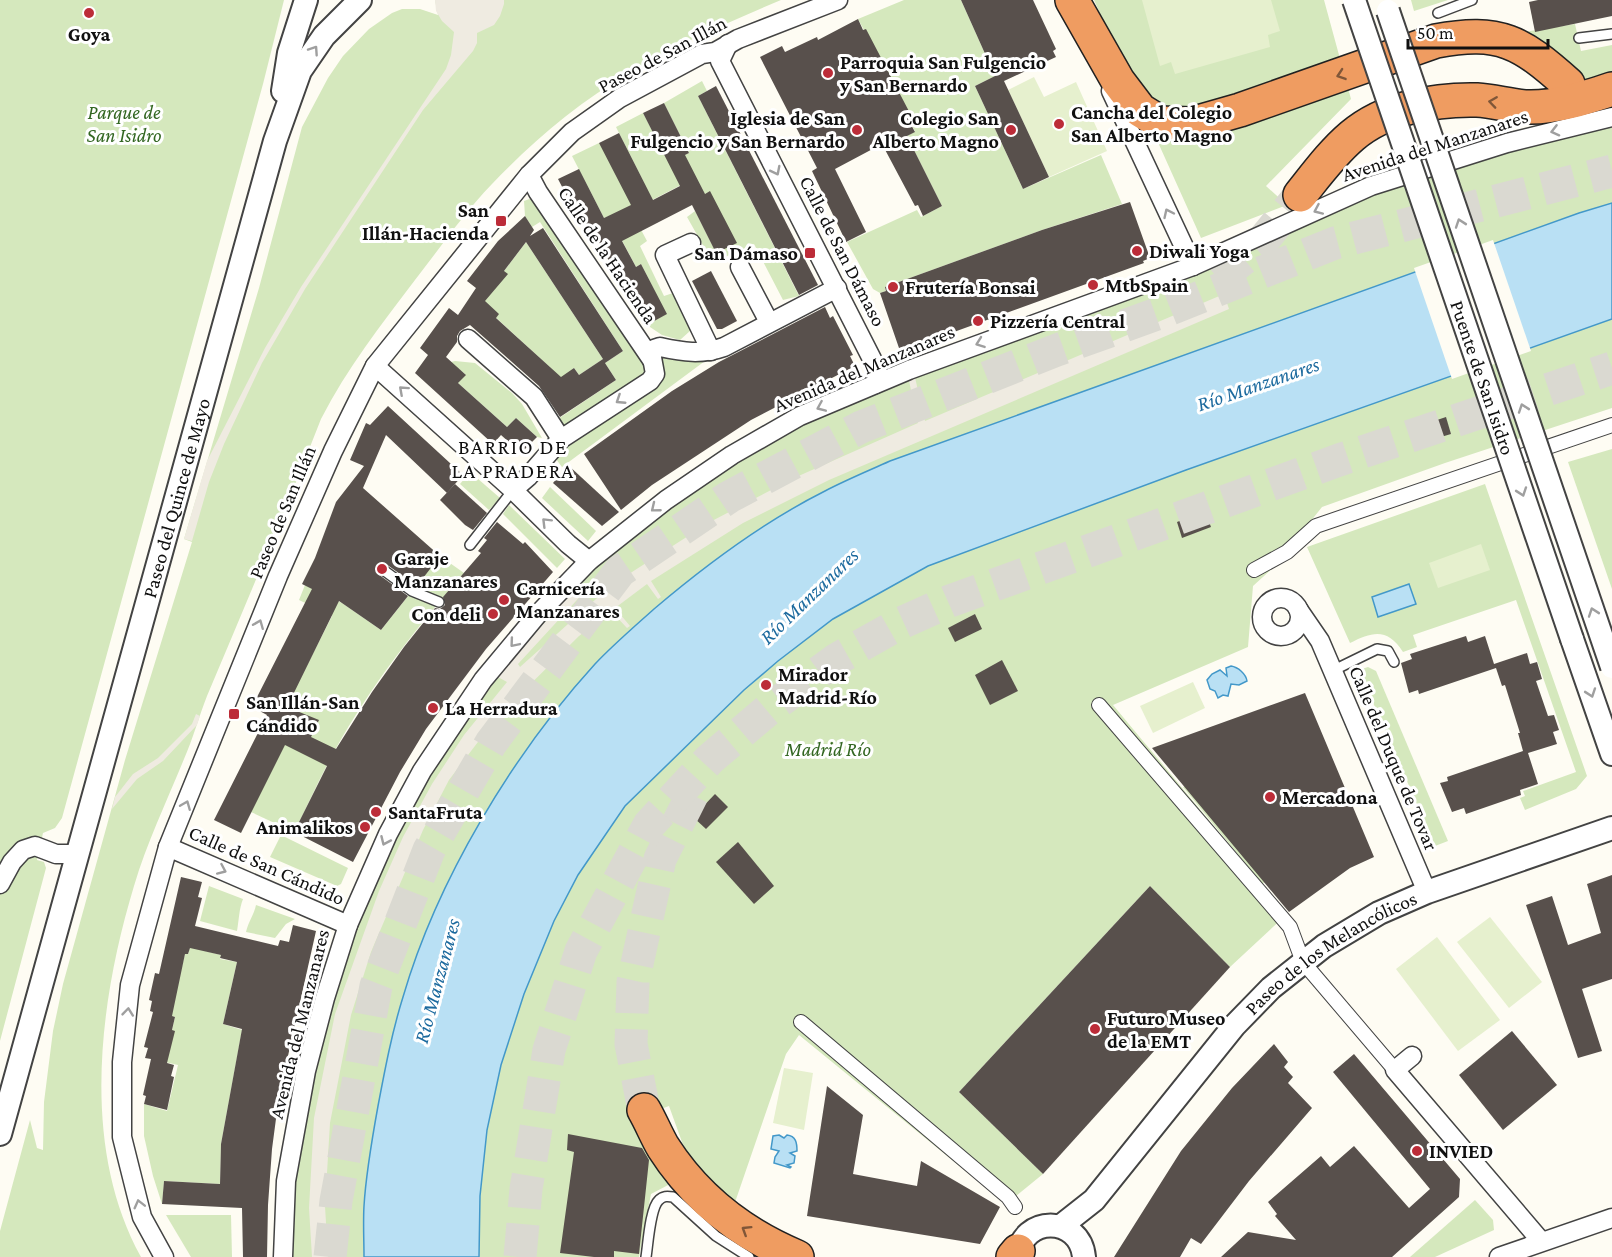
<svg xmlns="http://www.w3.org/2000/svg" width="1612" height="1257" font-family="'Crimson Pro',serif">
  <style>
    .green { fill: #d5e8bd }
    .pitch { fill: #e6f0ce }
    .plaza { fill: #efebe1 }
    .water { fill: #b9e0f4; stroke: #4398c9; stroke-width: 1.5 }
    .pier { fill: #fefcf3 }
    .building { fill: #58504c; fill-rule: evenodd }
    .lines { fill: none; stroke-linecap: round; stroke-linejoin: round }
    .motorway-tunnel { stroke: #dad9d1; stroke-width: 33; stroke-dasharray: 33 16; stroke-linecap: butt }
    .service-casing { stroke: #434343; stroke-width: 12 }
    .pedestrian-casing { stroke: #434343; stroke-width: 16 }
    .minor-casing { stroke: #434343; stroke-width: 21 }
    .tertiary-casing { stroke: #434343; stroke-width: 26 }
    .motorway-casing { stroke: #212121; stroke-width: 36 }
    .service { stroke: #fff; stroke-width: 9 }
    .pedestrian { stroke: #fff; stroke-width: 14 }
    .minor { stroke: #fff; stroke-width: 18 }
    .tertiary { stroke: #fff; stroke-width: 22 }
    .motorway { stroke: #ef9c61; stroke-width: 33 }
    .tertiary-bridge-casing { stroke: #434343; stroke-width: 26; stroke-linecap: butt }
    .tertiary-bridge { stroke: #fff; stroke-width: 22 }
    .oneway { stroke: #9f9f9f }
    .oneway2 { stroke: #805638 }
    .poi-dot { fill: #bc2c38; stroke: #fff; stroke-width: 2 }
    .labels { text-anchor: middle; stroke-width: 6; stroke-linejoin: round; paint-order: stroke }
    .poi-label { font-size: 20px; font-weight: bold; fill: #101010; stroke: #fff; text-anchor: start }
    .street-label { font-size: 20px; fill: #101010; stroke: #fff }
    .park-label { font-size: 20px; font-style: italic; fill: #326621; stroke: #fff }
    .water-label { font-size: 21px; font-style: italic; fill: #1c6a9e; stroke: #fff }
    .neighbourhood-label { font-size: 21px; letter-spacing: 1.5px; fill: #101010; stroke: #fff }
  </style>
  <rect width="100%" height="100%" fill="#fefcf3"/>
  <g class="green">
    <path d="M0 0H284L263 84 62 818 55 828 43 833 37 860 44 862 46 868 0 1041Z"/>
    <path d="M435 0H781C729 22 678 44 629 73 579 102 532 142 492 184 464 213 440 248 415 280 381 325 347 368 321 419 285 512 246 603 207 696 199 716 193 739 184 759 167 801 147 842 134 886 99 1002 80 1147 141 1257H0V1231L30 1120 37 1148 43 1150 44 1102 53 1031 63 984 125 760 192 542 184 539 259 288 302 127 328 78 343 56 369 29 392 13 402 9H420L438 15Z"/>
    <path d="M904 0H961L995 76 975 86 1023 189 1101 155 1122 204 1042 230 885 287 886 291 880 293 873 289 847 242 917 210 921 217 942 206 907 136 915 131 909 121 912 119 858 19Z"/>
    <path d="M1094 0H1324L1351 99 1266 186 1287 205 1201 238Z"/>
    <path d="M1411 0H1448L1414 11Z"/>
    <path d="M1575 24 1581 51 1612 45V76L1590 83 1576 75 1524 32Z"/>
    <path d="M702 81 707 91 698 96 799 296 783 300 754 244 725 257 709 256 687 217 695 211 716 253 709 192 690 202 681 185 631 211 647 241 640 246 664 296 673 293 688 318 690 331 680 340 662 335 647 325 666 314 641 264 636 267 609 216 604 218 572 156 599 143 644 183 616 127 643 113 669 163 689 153 664 103Z"/>
    <path d="M1612 126V408L1445 463 1322 507 1275 566 1253 586 1248 647 1113 705 1258 879 1183 787 1289 749 1312 844 1262 884 1287 914 1230 967 1150 886 959 1092 1043 1174 1006 1204 799 1035 786 1054 732 1211 699 1176 682 1142 669 1106 631 1120 672 1183 651 1194 639 1257H290L293 1182 301 1147 311 1076 343 963 376 874 430 767 479 697 526 640 595 568 698 486 794 427 903 378 1369 194 1450 165Z"/>
    <path d="M532 198 650 371 562 432 555 421 616 380 605 363 623 351 540 222 532 227 525 216 524 201Z"/>
    <path d="M526 242 603 359 579 375 574 368 546 396 553 370 480 303Z"/>
    <path d="M657 353 709 358 562 467 556 459 565 443 646 391Z"/>
    <path d="M455 361 475 363 512 393 522 404 542 438 537 437 516 418 507 427 458 383 465 374 459 369 452 376 447 363Z"/>
    <path d="M1612 449V589L1568 462Z"/>
    <path d="M470 472 500 498 489 510 460 484Z"/>
    <path d="M1485 484 1587 776 1576 789 1525 810 1520 798 1525 796 1523 791 1576 772 1516 600 1413 635 1417 647 1403 652C1388 628 1373 631 1350 643L1307 547Z"/>
    <path d="M550 487 596 531 588 541 542 498Z"/>
    <path d="M509 505 565 559 557 568 503 514Z"/>
    <path d="M440 556 464 573C416 628 370 687 335 750 320 777 308 805 294 832L251 812 279 721 332 616 299 600 305 585 342 603 381 630Z"/>
    <path d="M1368 667 1376 671 1448 841 1435 846 1359 670Z"/>
    <path d="M281 835 348 868 341 884 337 886 270 857Z"/>
    <path d="M209 886 243 899C239 909 239 920 237 931L200 921Z"/>
    <path d="M256 905 295 919 286 924 275 938 246 932C248 922 254 915 256 905Z"/>
    <path d="M190 947 221 955 220 959 237 962 223 1024 242 1030 221 1144 220 1184 164 1181 162 1204 153 1176 144 1136V1104L167 1111 178 1065 165 1062 175 1017 170 1016 185 954H188Z"/>
    <path d="M1475 1200 1493 1220 1494 1230 1435 1257H1410Z"/>
    <path d="M166 1215H231L232 1257H191Z"/>
  </g>
  <g class="pitch">
    <path d="M1142 0H1271L1280 31 1268 35 1270 47 1175 74 1171 62 1160 66Z"/>
    <path d="M1034 77 1044 97 1076 82 1107 151 1049 177 1008 90Z"/>
    <path d="M1481 544 1490 570 1438 588 1429 563Z"/>
    <path d="M1193 682 1205 708 1153 733 1140 706Z"/>
    <path d="M1490 917 1542 982 1509 1008 1457 942Z"/>
    <path d="M1437 937 1500 1020 1458 1051 1396 969Z"/>
    <path d="M784 1068 813 1073 804 1130 773 1123Z"/>
  </g>
  <g class="plaza">
    <path d="M435 0H504V4L500 16 494 25 477 33V43L473 51 423 110 305 289 262 363 224 444 209 482 192 541 184 539 207 461 265 348 301 287 446 69 451 55 454 32 442 21 436 11Z"/>
    <path d="M1224 294 1229 309 829 480 743 523 651 581 661 597 658 599 647 584 615 608 630 626 627 628 611 611 579 636 497 717 449 780 423 830 371 952 351 1015 330 1123 325 1206 328 1257H312L309 1208 314 1118 335 1014 379 891 403 837 432 784 464 735 507 682 496 676 581 582 587 589 518 664 520 667 596 599 632 572 710 522 794 478 918 423 908 376 914 373 925 421Z"/>
    <path d="M196 714 200 716 197 725 163 761 137 779 112 809 115 797 133 774 158 758 192 724Z"/>
  </g>
  <g class="water">
    <path d="M1612 203V319L1186 470 928 566 833 619 778 661 744 690 625 806 578 875 554 921 524 994 501 1065 487 1130 480 1196 479 1257H364C364 1240 363 1223 364 1206 366 1172 372 1139 378 1106 385 1069 392 1032 403 997 437 880 513 754 595 664 613 645 634 627 654 609 707 564 763 522 825 491 846 480 868 471 890 461L1579 213Z"/>
    <path d="M1409 584 1416 604 1378 617 1372 597Z"/>
    <path d="M1231 666C1238 667 1246 674 1247 681L1239 685 1231 684 1228 696 1223 695 1218 698 1215 691 1210 689 1207 680 1212 674 1220 670 1227 676 1226 668Z"/>
    <path d="M779 1135 784 1138 787 1135C796 1136 797 1143 797 1151L790 1153 795 1156 794 1163 787 1165 791 1167 790 1168 774 1163 775 1157 779 1151 771 1149 773 1136Z"/>
  </g>
  <path class="pier" d="M1493 240 1531 351 1452 379 1414 268Z"/>
  <g class="building">
    <path d="M961 0H1033L1056 49 1053 51 1056 57 1004 81 1049 177 1023 189 975 86 995 76Z"/>
    <path d="M1538 0H1612V16L1535 32 1529 2Z"/>
    <path d="M858 19 863 30 866 29 913 119 909 121 915 132 907 136 942 206 923 216 918 205 915 206 882 144 835 169 866 232 846 242 812 171 817 168 760 57 782 46 785 52 817 37 818 40Z"/>
    <path d="M716 86 818 285 799 295 698 96Z"/>
    <path d="M664 103 689 153 685 155 705 194 710 191 737 243 716 253 692 205 622 241 636 267 641 264 667 314 647 325 621 274 617 276 590 225 584 229 558 179 579 169 604 218 631 205 599 143 619 133 653 200 680 186 643 113Z"/>
    <path d="M1130 202 1150 258 1143 261 1144 263 907 349 906 346 899 348 880 293 886 291 885 287 1042 230Z"/>
    <path d="M525 216 534 230 530 236 543 228 623 351 605 363 616 380 560 417 539 386 470 325 460 331 457 336V342L446 357 466 375 458 383 507 427 516 418 537 437 521 453 501 435 493 444 415 373 428 355 420 348 449 308 458 315 476 288 467 281 498 241ZM526 242 603 359 579 375 574 368 561 377 496 318 499 314 485 301 508 274 504 271Z"/>
    <path d="M711 271 737 321 722 329H717L692 281Z"/>
    <path d="M825 307 830 318 833 316 853 355 850 356 855 366 751 420 652 485 621 510 584 454 672 391 719 362Z"/>
    <path d="M388 406 463 475 447 493 386 435 363 488 440 556 417 586 386 564 382 562 377 565 375 569 378 574 408 596 381 630 339 601 287 707 319 720 311 737 336 749 372 692 404 647 435 608 440 609 445 605 443 597 481 553 478 551 487 540 484 538 497 522 523 544 525 542 553 572 486 649 426 729 400 772 353 862 294 832 327 766 285 745 241 833 214 820 267 715 252 707 312 589 302 584 315 558 336 502 364 466 350 460 366 423 370 425Z"/>
    <path d="M1446 417 1451 434 1424 442 1419 426Z"/>
    <path d="M568 465 619 512 602 526 553 483Z"/>
    <path d="M455 484 487 513 473 530 465 525 440 500Z"/>
    <path d="M1205 511 1211 527 1182 538 1177 522Z"/>
    <path d="M975 614 982 629 955 642 948 628Z"/>
    <path d="M1466 636 1468 642 1485 636 1494 664 1527 653 1530 664 1537 662 1542 679 1536 681 1548 716 1554 715 1559 730 1553 732 1557 744 1528 753 1538 784 1520 790 1521 795 1466 814 1464 808 1452 812 1440 783 1448 781 1447 777 1523 751 1518 733H1520L1505 685 1502 686 1496 668 1419 694 1418 690 1409 693 1401 663 1412 659 1410 654Z"/>
    <path d="M1002 660 1018 691 990 705 975 675Z"/>
    <path d="M1305 693 1374 857 1350 868 1289 912 1152 748Z"/>
    <path d="M715 794 728 807 706 829 693 817Z"/>
    <path d="M738 842 774 886 754 904 716 862Z"/>
    <path d="M1612 875V979L1582 989 1602 1051 1578 1058 1526 905 1552 896 1568 945 1601 933 1587 884Z"/>
    <path d="M181 877 202 882 198 897 202 898 195 926 278 946 280 940 289 942 293 925 316 931 279 1096 272 1149 268 1205 267 1257H243L242 1208 162 1204 164 1181 220 1184 221 1144 242 1029 223 1024 237 962 220 958 221 955 190 948 188 954H185L172 1016 175 1017 172 1030 175 1031 167 1063 174 1065 171 1076 174 1077 167 1110 144 1104 146 1096 143 1095 151 1059 145 1058 148 1048 144 1047 153 1012 150 1011 152 1001 149 1000 155 973 159 974Z"/>
    <path d="M1150 886 1230 967 1043 1174 959 1092Z"/>
    <path d="M1512 1031 1557 1085 1503 1130 1459 1075Z"/>
    <path d="M1274 1044 1288 1062 1284 1067 1293 1077 1288 1083 1312 1108 1249 1181 1201 1244 1191 1238 1180 1257H1114L1181 1151 1232 1088Z"/>
    <path d="M1354 1054 1460 1179 1459 1197 1392 1257H1221L1248 1232 1296 1240 1275 1216 1277 1214 1268 1202 1321 1156 1330 1167 1354 1146 1409 1208 1430 1189 1333 1072Z"/>
    <path d="M827 1086 863 1115 853 1174 917 1186 921 1161 1000 1207 980 1244 807 1216Z"/>
    <path d="M568 1134 642 1148 649 1160 639 1254 614 1251V1257H594L560 1253 574 1152 567 1150Z"/>
  </g>
  <g class="lines">
    <g class="motorway-tunnel">
      <path d="M1218 279 1257 248 1300 195"/>
      <path d="M644 1110 631 1044 633 982 660 859 693 793"/>
      <path d="M330 1257 336 1201 376 986 429 850 491 743 620 571 729 497 861 427 1057 350 1168 310 1335 243 1612 171"/>
      <path d="M520 1257 526 1189 549 1050 581 951 649 825 710 759 769 709 837 659 899 624 950 601 1339 460 1612 368"/>
    </g>
    <g class="service-casing">
      <g id="service">
        <path d="M1438 13 1472 0"/>
        <path d="M1579 38 1612 34"/>
        <path d="M470 545 513 490"/>
        <path d="M382 569 412 591 439 602"/>
        <path d="M1332 671 1377 649 1388 651 1394 662"/>
        <path d="M646 1257C648 1245 650 1208 659 1200 663 1196 667 1196 673 1197L716 1236 749 1257"/>
      </g>
    </g>
    <g class="pedestrian-casing">
      <g id="pedestrian">
        <path d="M1254 570 1287 552 1316 526 1612 425"/>
        <path d="M1099 705 1290 927 1303 962 1395 1070"/>
        <path d="M801 1022 1008 1197 1015 1207"/>
      </g>
    </g>
    <g class="minor-casing">
      <g id="minor">
        <path d="M728 44 720 61 874 363 878 374 875 384"/>
        <path d="M1111 91 1193 266"/>
        <path d="M529 175 538 192 652 360"/>
        <path d="M691 243 665 255 711 351"/>
        <path d="M740 267 769 322"/>
        <path d="M468 339 534 397 561 439"/>
        <path d="M375 366 513 490 568 544 589 561"/>
        <path d="M513 490 528 477 561 439 650 381 655 374 651 352 654 349 660 347C683 352 701 355 724 347L837 288"/>
        <circle cx="1281" cy="617" r="19"/>
        <path d="M1298 609 1320 641 1427 892"/>
        <path d="M168 847 348 925"/>
        <path d="M0 884 12 862 23 850 35 846 56 854H77"/>
        <path d="M1412 1056 1395 1070 1541 1241"/>
        <path d="M164 1257 142 1217 122 1137V1062L130 985 168 847 278 576 333 451 375 366 529 175 572 132 620 98 702 54 715 52 738 39 838 0"/>
        <path d="M283 1257 286 1181 306 1071 325 998 348 925 388 834 422 771 483 680 538 614 589 561 666 500 732 455 800 416 909 370 1193 266 1371 186 1507 143 1612 117"/>
        <path d="M1499 1257 1612 1218"/>
      </g>
    </g>
    <g class="tertiary-casing">
      <g id="tertiary">
        <path d="M283 91 289 53 306 0"/>
        <path d="M1572 639 1612 754"/>
        <path id="s1" d="M0 1134 275 141 300 71 324 36 360 0"/>
        <path id="s2" d="M1061 1226 1094 1200 1234 1026 1271 988 1324 946 1379 913 1427 892 1612 828"/>
        <path d="M1018 1257C1021 1215 1080 1215 1084 1257"/>
      </g>
    </g>
    <g class="motorway-casing">
      <g id="motorway">
        <path d="M1072 0 1118 81 1140 110 1161 123 1191 124 1240 110 1436 41C1500 29 1521 42 1568 84"/>
        <path d="M1300 195C1316 175 1332 153 1352 136 1385 108 1434 99 1477 100 1494 101 1510 106 1527 107 1555 108 1585 98 1612 89"/>
        <path d="M644 1110C651 1122 656 1135 663 1147 695 1197 742 1234 797 1257"/>
        <path d="M1013 1257 1018 1251"/>
      </g>
    </g>
    <use href="#service" class="service"/>
    <use href="#pedestrian" class="pedestrian"/>
    <use href="#minor" class="minor"/>
    <use href="#tertiary" class="tertiary"/>
    <use href="#motorway" class="motorway"/>
    <g class="tertiary-bridge-casing">
      <g id="tertiary-bridge">
        <path id="s3" d="M1354 0 1572 639"/>
        <path d="M1388 11 1612 667"/>
      </g>
    </g>
    <use href="#tertiary-bridge" class="tertiary-bridge"/>
  </g>
  <defs><path id="oneway-chevron" d="M-2-3.5L2.5 0L-2 3.5" fill="none" stroke-width="1.6" stroke-linecap="round" stroke-linejoin="round" transform="scale(1.5)"/></defs>
  <g class="oneway">
    <use href="#oneway-chevron" transform="translate(314 50) rotate(-56)"/>
    <use href="#oneway-chevron" transform="translate(1555 131) rotate(166)"/>
    <use href="#oneway-chevron" transform="translate(776 171) rotate(63)"/>
    <use href="#oneway-chevron" transform="translate(1318 210) rotate(156)"/>
    <use href="#oneway-chevron" transform="translate(1168 213) rotate(-115)"/>
    <use href="#oneway-chevron" transform="translate(1460 223) rotate(-109)"/>
    <use href="#oneway-chevron" transform="translate(980 343) rotate(160)"/>
    <use href="#oneway-chevron" transform="translate(403 390) rotate(-138)"/>
    <use href="#oneway-chevron" transform="translate(620 400) rotate(147)"/>
    <use href="#oneway-chevron" transform="translate(821 407) rotate(157)"/>
    <use href="#oneway-chevron" transform="translate(1523 408) rotate(-109)"/>
    <use href="#oneway-chevron" transform="translate(1522 492) rotate(71)"/>
    <use href="#oneway-chevron" transform="translate(655 508) rotate(141)"/>
    <use href="#oneway-chevron" transform="translate(546 522) rotate(-135)"/>
    <use href="#oneway-chevron" transform="translate(1593 612) rotate(-109)"/>
    <use href="#oneway-chevron" transform="translate(259 624) rotate(-68)"/>
    <use href="#oneway-chevron" transform="translate(514 643) rotate(130)"/>
    <use href="#oneway-chevron" transform="translate(1591 693) rotate(71)"/>
    <use href="#oneway-chevron" transform="translate(186 805) rotate(-68)"/>
    <use href="#oneway-chevron" transform="translate(385 841) rotate(114)"/>
    <use href="#oneway-chevron" transform="translate(222 870) rotate(24)"/>
    <use href="#oneway-chevron" transform="translate(128 1012) rotate(-84)"/>
    <use href="#oneway-chevron" transform="translate(139 1204) rotate(-104)"/>
  </g>
  <g class="oneway2">
    <use href="#oneway-chevron" transform="translate(1341 75) rotate(161)"/>
    <use href="#oneway-chevron" transform="translate(1493 102) rotate(-172)"/>
    <use href="#oneway-chevron" transform="translate(746 1230) rotate(-148)"/>
  </g>
  <g class="poi-dot">
    <circle cx="89" cy="13" r="6"/>
    <circle cx="828" cy="73" r="6"/>
    <circle cx="1059" cy="124" r="6"/>
    <circle cx="857" cy="130" r="6"/>
    <circle cx="1011" cy="130" r="6"/>
    <rect x="495" y="215" width="12" height="12" rx="3"/>
    <circle cx="1137" cy="251" r="6"/>
    <rect x="804" y="247" width="12" height="12" rx="3"/>
    <circle cx="1093" cy="285" r="6"/>
    <circle cx="893" cy="287" r="6"/>
    <circle cx="978" cy="321" r="6"/>
    <circle cx="382" cy="569" r="6"/>
    <circle cx="504" cy="600" r="6"/>
    <circle cx="493" cy="614" r="6"/>
    <circle cx="766" cy="685" r="6"/>
    <circle cx="433" cy="708" r="6"/>
    <rect x="228" y="708" width="12" height="12" rx="3"/>
    <circle cx="1270" cy="797" r="6"/>
    <circle cx="376" cy="812" r="6"/>
    <circle cx="365" cy="827" r="6"/>
    <circle cx="1095" cy="1029" r="6"/>
    <circle cx="1417" cy="1151" r="6"/>
  </g>
  <g class="labels">
    <g class="poi-label">
      <text x="89" y="41" text-anchor="middle">Goya</text>
      <text x="840" y="69">Parroquia San Fulgencio<tspan x="840" dy="23">y San Bernardo</tspan></text>
      <text x="1071" y="119">Cancha del Colegio<tspan x="1071" dy="23">San Alberto Magno</tspan></text>
      <text x="845" y="125" text-anchor="end">Iglesia de San<tspan x="845" dy="23">Fulgencio y San Bernardo</tspan></text>
      <text x="999" y="125" text-anchor="end">Colegio San<tspan x="999" dy="23">Alberto Magno</tspan></text>
      <text x="489" y="217" text-anchor="end">San<tspan x="489" dy="23">Illán-Hacienda</tspan></text>
      <text x="1149" y="258">Diwali Yoga</text>
      <text x="798" y="260" text-anchor="end">San Dámaso</text>
      <text x="1105" y="292">MtbSpain</text>
      <text x="905" y="294">Frutería Bonsai</text>
      <text x="990" y="328">Pizzería Central</text>
      <text x="394" y="565">Garaje<tspan x="394" dy="23">Manzanares</tspan></text>
      <text x="516" y="595">Carnicería<tspan x="516" dy="23">Manzanares</tspan></text>
      <text x="481" y="621" text-anchor="end">Con deli</text>
      <text x="778" y="681">Mirador<tspan x="778" dy="23">Madrid-Río</tspan></text>
      <text x="246" y="709">San Illán-San<tspan x="246" dy="23">Cándido</tspan></text>
      <text x="445" y="715">La Herradura</text>
      <text x="1282" y="804">Mercadona</text>
      <text x="388" y="819">SantaFruta</text>
      <text x="353" y="834" text-anchor="end">Animalikos</text>
      <text x="1107" y="1025">Futuro Museo<tspan x="1107" dy="23">de la EMT</tspan></text>
      <text x="1429" y="1158">INVIED</text>
    </g>
    <g class="street-label">
      <text transform="translate(662 54) rotate(-28)" y="7">Paseo de San Illán</text>
      <text transform="translate(1435 145) rotate(-18)" y="7">Avenida del Manzanares</text>
      <text transform="translate(843 251) rotate(63)" y="7">Calle de San Dámaso</text>
      <text transform="translate(608 255) rotate(56)" y="7">Calle de la Hacienda</text>
      <text transform="translate(864 368) rotate(-23)" y="7">Avenida del Manzanares</text>
      <text dy="7" stroke="none"><textPath href="#s3" startOffset="399">Puente de San Isidro</textPath></text>
      <text dy="7" stroke="none"><textPath href="#s1" startOffset="660">Paseo del Quince de Mayo</textPath></text>
      <text transform="translate(282 512) rotate(-67)" y="7">Paseo de San Illán</text>
      <text transform="translate(1394 758) rotate(67)" y="7">Calle del Duque de Tovar</text>
      <text transform="translate(267 865) rotate(24)" y="7">Calle de San Cándido</text>
      <text dy="7" stroke="none"><textPath href="#s2" startOffset="388">Paseo de los Melancólicos</textPath></text>
      <text transform="translate(299 1024) rotate(-76)" y="7">Avenida del Manzanares</text>
    </g>
    <g class="park-label">
      <text x="124" y="119">Parque de<tspan x="124" dy="23">San Isidro</tspan></text>
      <text x="828" y="756">Madrid Río</text>
    </g>
    <g class="water-label">
      <text transform="translate(1258 384) rotate(-19)" y="7">Río Manzanares</text>
      <text transform="translate(809 596) rotate(-44)" y="7">Río Manzanares</text>
      <text transform="translate(437 981) rotate(-75)" y="7">Río Manzanares</text>
    </g>
    <g class="neighbourhood-label">
      <text x="513" y="454">BARRIO DE<tspan x="513" dy="24">LA PRADERA</tspan></text>
    </g>
  </g>
  <path d="M1408 39v9h140v-9" fill="none" stroke="#101010" stroke-width="3"/>
  <text x="1417" y="39" font-size="18" fill="#101010" stroke="#ffffff" stroke-width="4.5" paint-order="stroke">50 m</text>
</svg>
